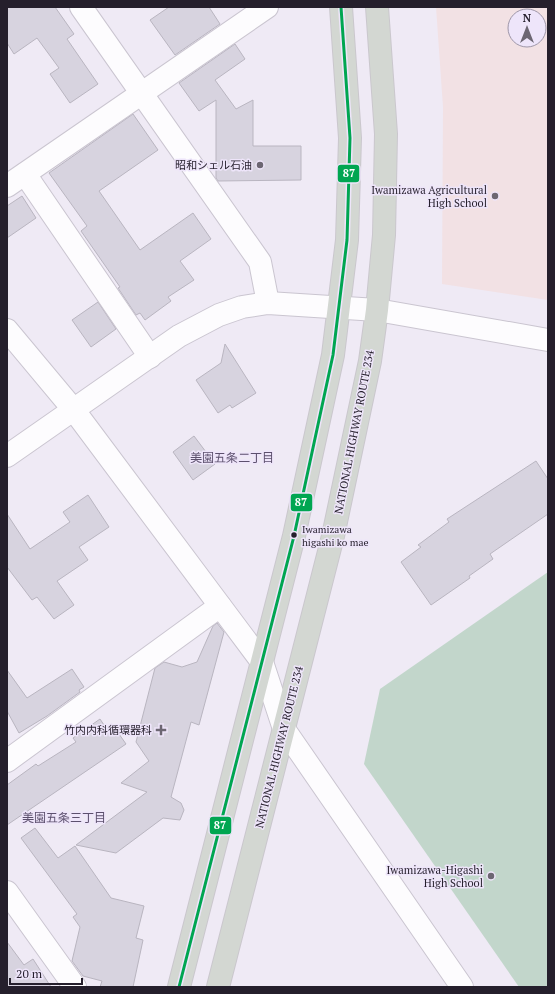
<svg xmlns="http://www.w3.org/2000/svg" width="555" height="994" font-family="'PT Serif','Noto Sans JP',serif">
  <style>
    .education { fill: #f2e1e4; fill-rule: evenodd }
    .green { fill: #c2d6cb }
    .building { fill: #d7d3df; stroke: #b9b5c0 }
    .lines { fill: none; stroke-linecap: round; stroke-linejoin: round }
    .minor-casing { stroke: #cac5d0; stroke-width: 24 }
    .highway-casing { stroke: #cac7cd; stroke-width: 24 }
    .minor { stroke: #fdfcfe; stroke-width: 22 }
    .highway { stroke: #d3d7d2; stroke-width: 22 }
    .bus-1-casing { stroke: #eee5fa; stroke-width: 6 }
    .bus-1 { stroke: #00a651; stroke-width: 3 }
    .poi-dot { fill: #6c6672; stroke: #eee5fa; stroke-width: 1.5 }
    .bus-dot { fill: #251f2c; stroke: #eee5fa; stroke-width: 1.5 }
    .labels { text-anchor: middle; stroke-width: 3; stroke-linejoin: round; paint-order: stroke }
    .bus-label { font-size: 10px; fill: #251f2c; stroke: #eee5fa; text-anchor: start }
    .poi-label { font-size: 11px; fill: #251f2c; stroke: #eee5fa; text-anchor: end }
    .street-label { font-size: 11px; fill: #251f2c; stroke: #eee5fa }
    .neighbourhood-label { font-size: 12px; fill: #5c506d; stroke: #eee5fa }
    .line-badge { stroke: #eee5fa; stroke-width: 1.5 }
    .badge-label { font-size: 11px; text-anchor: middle; font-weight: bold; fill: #fff }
  </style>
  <rect width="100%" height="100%" fill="#efeaf5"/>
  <path class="education" d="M436 7H548V300L442 284 443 107ZM515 16H539V40H515Z"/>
  <path class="green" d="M548 572V987H519L364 764 380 689Z"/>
  <g class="building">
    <path d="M7 7H55L74 34 67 39 98 84 70 103 50 74 59 68 37 38 14 54 7 43Z"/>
    <path d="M169 7H209L220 24 175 55 150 20Z"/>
    <path d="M235 44 245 59 215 80 236 109 253 100V146H301V180L218 181 216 178V100L199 111 179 83Z"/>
    <path d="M133 114 158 150 99 191 140 250 193 213 211 239 180 261 194 280 168 297 171 301 145 320 140 313 136 315 118 288 120 287 81 231 87 226 49 173Z"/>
    <path d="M22 196 36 218 7 238V206Z"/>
    <path d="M98 302 116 329 91 347 72 320Z"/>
    <path d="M225 344 256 393 232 408 230 405 218 413 196 380 221 363Z"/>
    <path d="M194 436 215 464 193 480 173 452Z"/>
    <path d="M536 461 548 479V514L490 554 493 559 469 576 470 578 431 605 401 562 421 547 418 545 449 522 447 519Z"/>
    <path d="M88 495 109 527 79 547 88 560 57 581 74 605 54 619 37 597 32 600 7 567V514L30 549 70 522 63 512Z"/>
    <path d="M217 623 224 632 199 725 191 722 171 797 181 803 184 810 180 820 163 818 116 853 76 845 147 792 121 783 149 761 136 742 155 668 164 662 182 667 197 662 213 626Z"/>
    <path d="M72 669 84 687 79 690 80 692 47 716 19 733 7 711V670L27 698Z"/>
    <path d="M100 719 106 728 112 724 126 744 7 825V785L36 764 38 766 76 742 73 738Z"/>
    <path d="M35 828 58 858 75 846 111 898 144 906 136 938 143 940 133 987H100L102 981 83 976 72 961 80 927 73 917 77 914 21 838Z"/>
    <path d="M7 942 24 965 33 959 51 987H7Z"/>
  </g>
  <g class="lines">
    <g class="minor-casing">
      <g id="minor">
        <path d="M81 7 260 262 268 303"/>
        <path d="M25 174 150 357"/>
        <path d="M7 186 267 7"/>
        <path d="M7 330 73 409 262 662 284 729 462 987"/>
        <path d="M7 456 179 336 219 315 242 307 268 303 377 310 548 340"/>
        <path d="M7 761 220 606"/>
        <path d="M7 892 75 987"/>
      </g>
    </g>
    <g class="highway-casing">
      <g id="highway">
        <path d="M179 987 294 536 333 355 347 240 350 138 341 7"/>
        <path d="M218 987 333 536 370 361 377 310 384 235 386 134 377 7"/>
      </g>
    </g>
    <use href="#minor" class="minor"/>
    <use href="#highway" class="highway"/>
    <g class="bus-1-casing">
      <path id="bus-1" d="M179 987 294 536 333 355 347 240 350 138 341 7"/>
    </g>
    <use href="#bus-1" class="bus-1"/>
  </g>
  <g class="poi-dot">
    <circle cx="260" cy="165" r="4"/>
    <circle cx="495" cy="196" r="4"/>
    <path d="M159 724h4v4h4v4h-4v4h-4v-4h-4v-4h4z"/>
    <circle cx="491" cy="876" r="4"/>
  </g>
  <circle class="bus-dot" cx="294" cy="535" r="3.5"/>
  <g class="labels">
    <g class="bus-label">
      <text x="302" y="533">Iwamizawa<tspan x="302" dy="13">higashi ko mae</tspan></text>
    </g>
    <g class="poi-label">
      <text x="252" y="169">昭和シェル石油</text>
      <text x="487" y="194">Iwamizawa Agricultural<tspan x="487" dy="13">High School</tspan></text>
      <text x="152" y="734">竹内内科循環器科</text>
      <text x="483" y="874">Iwamizawa-Higashi<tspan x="483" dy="13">High School</tspan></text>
    </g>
    <g class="street-label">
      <text transform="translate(354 432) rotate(-79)" y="4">NATIONAL HIGHWAY ROUTE 234</text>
      <text transform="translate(279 747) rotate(-76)" y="4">NATIONAL HIGHWAY ROUTE 234</text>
    </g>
    <g class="neighbourhood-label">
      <text x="232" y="462">美園五条二丁目</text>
      <text x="64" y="822">美園五条三丁目</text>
    </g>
  </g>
  <g class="line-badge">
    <rect x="337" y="164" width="23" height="19" rx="4" fill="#00a651"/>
    <rect x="290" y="493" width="23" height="19" rx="4" fill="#00a651"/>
    <rect x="209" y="816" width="23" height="19" rx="4" fill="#00a651"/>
  </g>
  <g class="badge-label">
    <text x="349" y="177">87</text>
    <text x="301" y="506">87</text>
    <text x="220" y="829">87</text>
  </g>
  <rect width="555" height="994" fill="none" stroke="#251f2c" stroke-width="16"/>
  <g transform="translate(527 28)"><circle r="19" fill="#eee5fa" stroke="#9e96a8"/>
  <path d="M0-3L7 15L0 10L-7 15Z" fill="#6c6672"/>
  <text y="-6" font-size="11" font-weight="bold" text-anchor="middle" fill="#251f2c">N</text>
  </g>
  <path d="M10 978v6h72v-6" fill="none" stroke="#251f2c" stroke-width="2"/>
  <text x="16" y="978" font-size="12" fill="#251f2c" stroke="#eee5fa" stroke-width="3" paint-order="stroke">20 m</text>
</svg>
